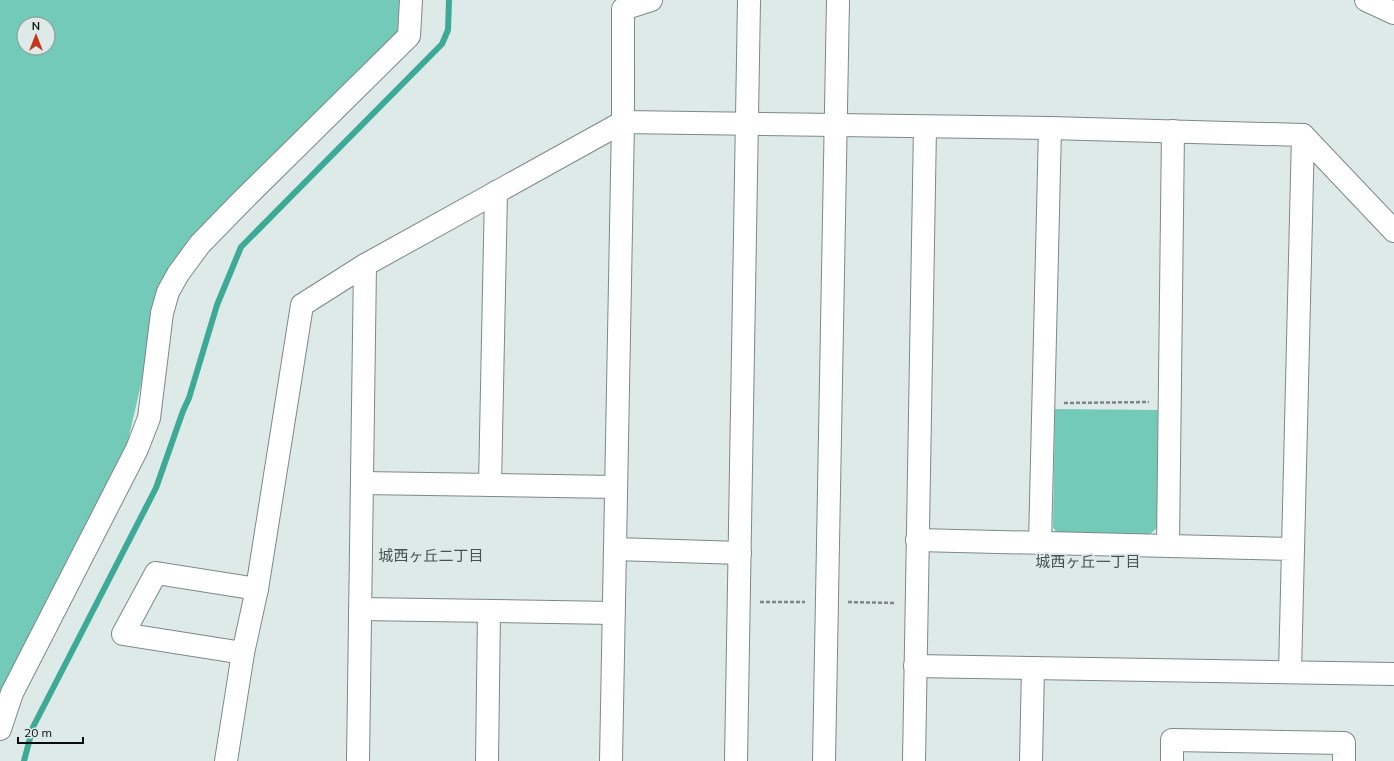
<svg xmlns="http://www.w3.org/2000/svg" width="1394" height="761" font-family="Mulish,'Noto Sans JP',sans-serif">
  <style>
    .green { fill: #74cab8; fill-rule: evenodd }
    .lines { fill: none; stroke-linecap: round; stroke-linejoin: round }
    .stream { stroke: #3caa97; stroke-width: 6 }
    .minor-casing { stroke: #7d8986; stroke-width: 24 }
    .tertiary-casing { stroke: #7d8986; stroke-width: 24 }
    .path { stroke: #7d8684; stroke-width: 2.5; stroke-dasharray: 4 2; stroke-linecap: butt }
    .minor { stroke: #fff; stroke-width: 22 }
    .tertiary { stroke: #fff; stroke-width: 22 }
    .labels { text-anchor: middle; stroke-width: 4; stroke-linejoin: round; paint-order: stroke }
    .neighbourhood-label { font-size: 15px; fill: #485350; stroke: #ddeae7 }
  </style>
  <rect width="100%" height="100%" fill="#ddeae7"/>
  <g class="green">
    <path d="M0 0H407L402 36 279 162 157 314 122 467 0 711ZM24 24H48V48H24Z"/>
    <path d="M1055 409 1158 410 1157 528 1150 534 1058 533 1053 528Z"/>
  </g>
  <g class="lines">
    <path class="stream" d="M24 761 33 727 156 488 183 411 189 398 217 305 241 247 442 44 448 30 449 0"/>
    <g class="minor-casing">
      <g id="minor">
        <path d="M362 483 616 487"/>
        <path d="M490 485 496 192"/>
        <path d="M917 540 1293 549 1290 672"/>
        <path d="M1040 543 1050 128"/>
        <path d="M1168 545 1173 131"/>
        <path d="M615 549 740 553"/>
        <path d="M1293 549 1303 135"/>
        <path d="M360 609 613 613"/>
        <path d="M243 653 123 634 156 573 257 589"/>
        <path d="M915 666 1394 674"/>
        <path d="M0 729 12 693 137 449 149 418 162 313 168 292 178 274 200 244 241 202 409 36 411 0"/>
        <path d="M226 761 243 653 257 589 302 305 365 265 623 122 1050 128 1303 135 1394 231"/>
        <path d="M358 761 365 265"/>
        <path d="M487 761 489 611"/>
        <path d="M611 761 623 122V9L651 0"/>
        <path d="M736 761 749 0"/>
        <path d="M914 761 925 127"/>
        <path d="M1031 761 1033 668"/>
        <path d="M1172 761V740L1344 743V761"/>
      </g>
    </g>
    <g class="tertiary-casing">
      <g id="tertiary">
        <path d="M1366 0 1394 13"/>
        <path d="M824 761 838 0"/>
      </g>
    </g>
    <g class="path">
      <path d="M1064 403 1149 402"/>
      <path d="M760 602H805"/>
      <path d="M848 602 895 603"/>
    </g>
    <use href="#minor" class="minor"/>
    <use href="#tertiary" class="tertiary"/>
  </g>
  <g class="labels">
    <g class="neighbourhood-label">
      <text x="431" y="561">城西ヶ丘二丁目</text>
      <text x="1088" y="567">城西ヶ丘一丁目</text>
    </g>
  </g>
  <g transform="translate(36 36)"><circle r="19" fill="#ddeae7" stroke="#88918f"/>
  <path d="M0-3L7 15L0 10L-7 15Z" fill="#c2371c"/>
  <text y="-6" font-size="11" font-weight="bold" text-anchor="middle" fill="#080c0b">N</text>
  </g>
  <path d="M18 737v6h65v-6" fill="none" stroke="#080c0b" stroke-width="2"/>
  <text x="24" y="737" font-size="12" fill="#080c0b" stroke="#ddeae7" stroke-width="3" paint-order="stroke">20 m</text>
</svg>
